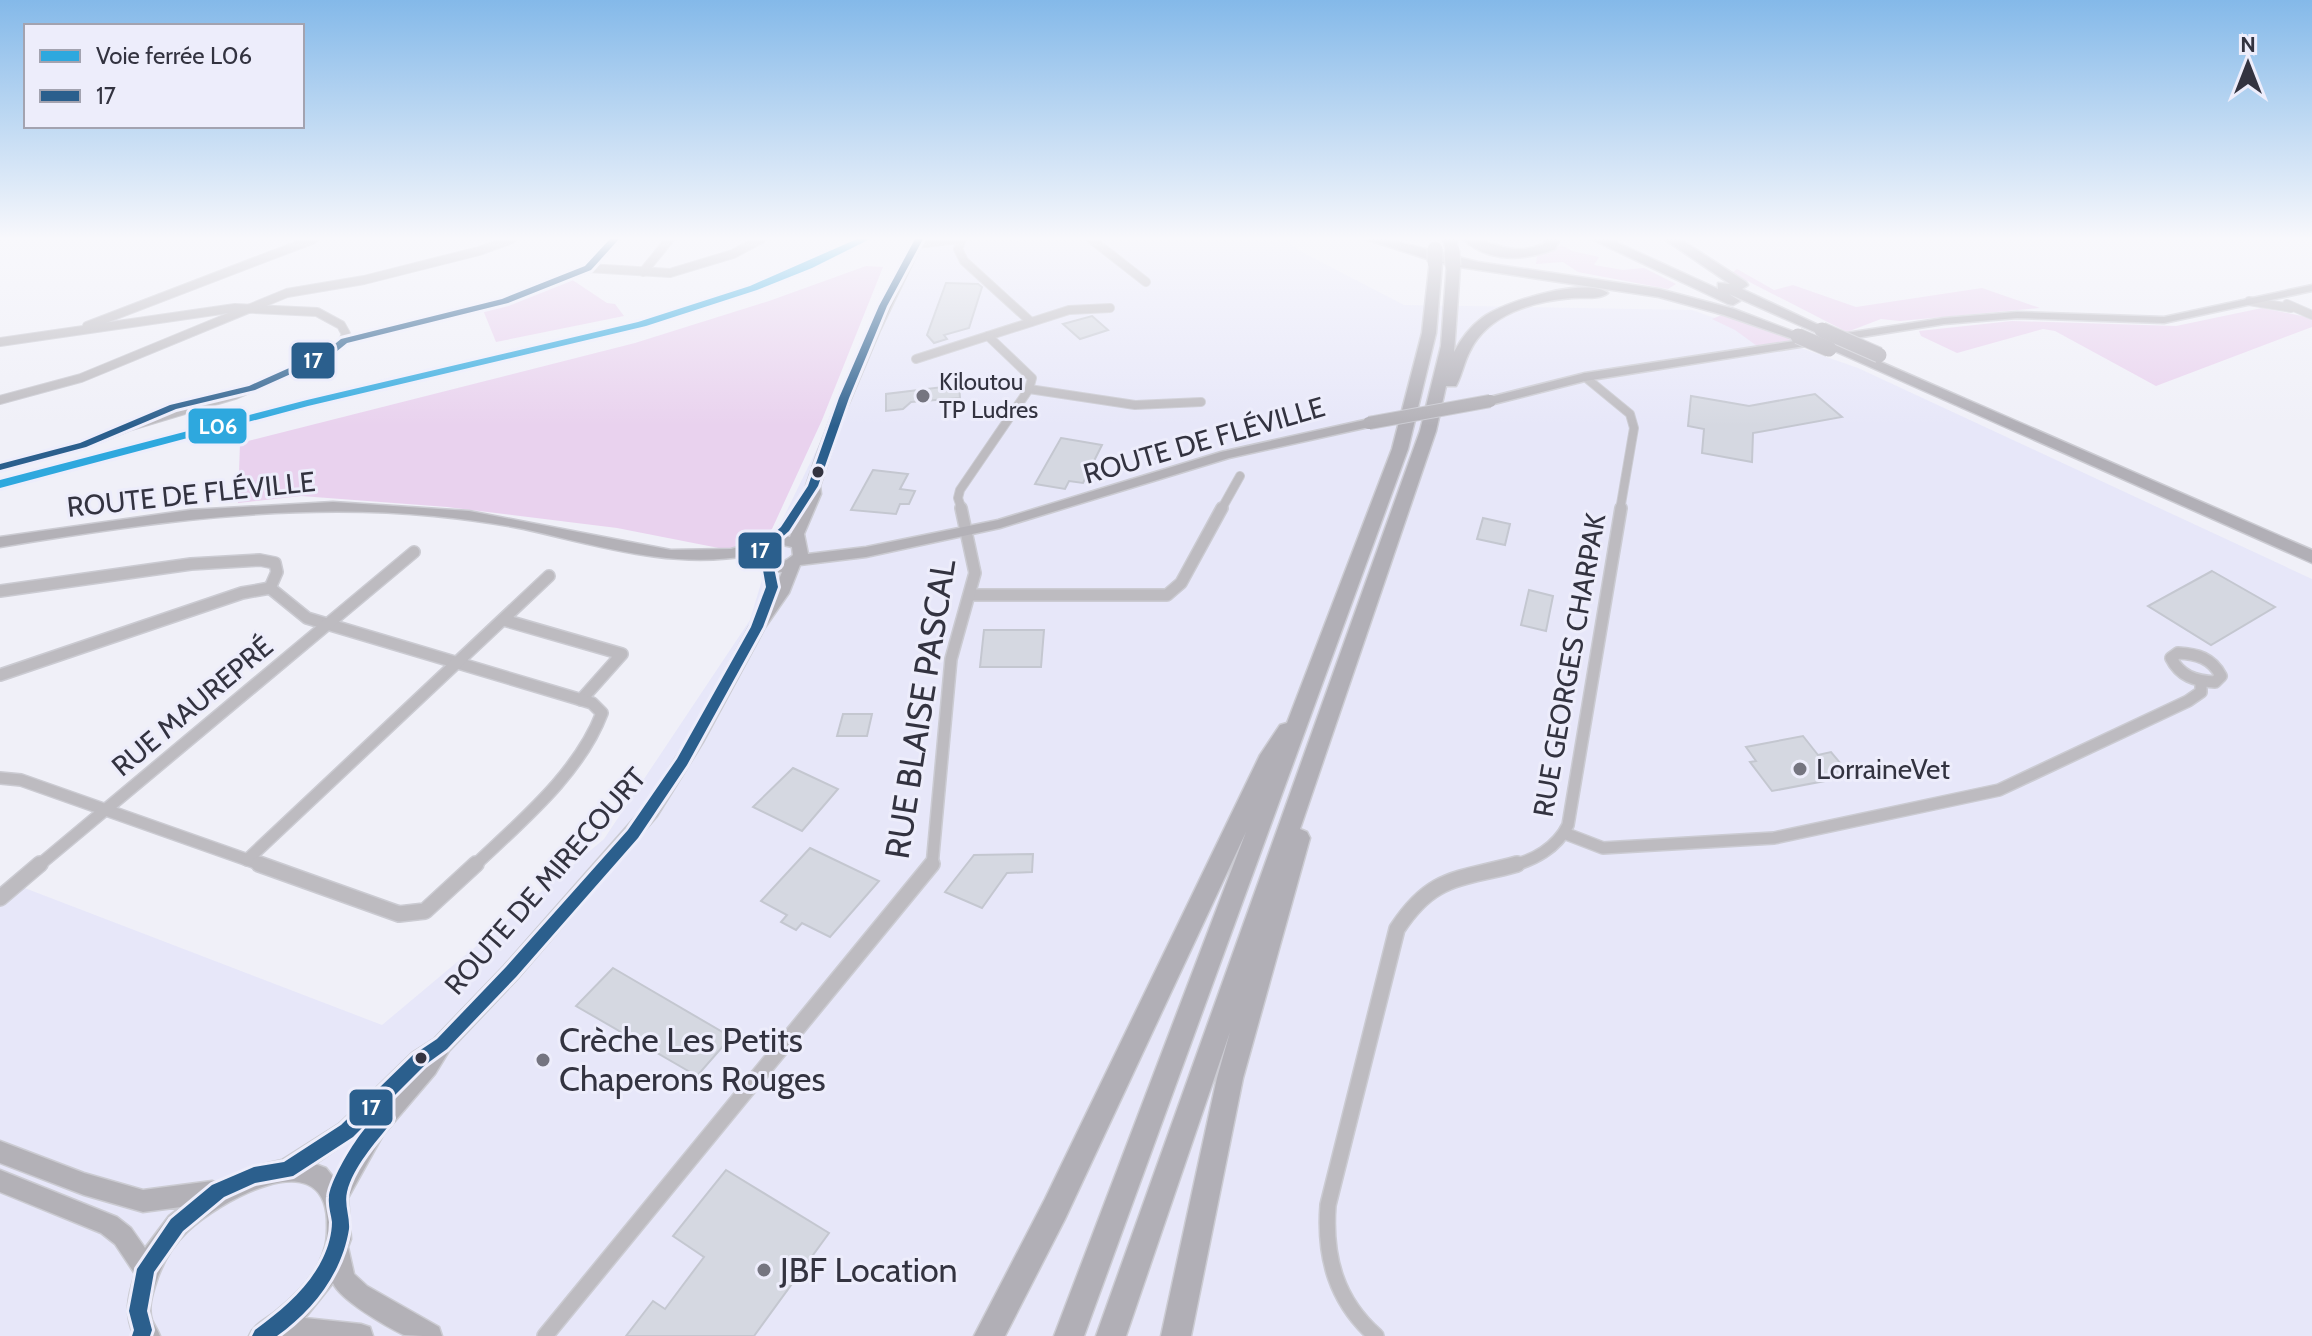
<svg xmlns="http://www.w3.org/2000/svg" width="2312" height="1336" font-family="Cabin,sans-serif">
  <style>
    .built { fill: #e7e7f9 }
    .green { fill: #e9d2ee }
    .building { fill: #d5d8e1; stroke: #c4c7d0; stroke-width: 2 }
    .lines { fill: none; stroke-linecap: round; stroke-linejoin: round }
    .street-far2-casing { stroke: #cbcbd2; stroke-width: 10 }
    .street-far1-casing { stroke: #cbcbd2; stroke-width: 14 }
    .street-casing { stroke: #cbcbd2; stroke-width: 18 }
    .secondary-casing { stroke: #cbcbd2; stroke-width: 3 }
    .highway-casing { stroke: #cbcbd2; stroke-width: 3 }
    .street-far2 { stroke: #bdbbc0; stroke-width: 8 }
    .street-far1 { stroke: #bdbbc0; stroke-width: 11 }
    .street { stroke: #bdbbc0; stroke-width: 15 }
    .secondary { fill: #b3b1b7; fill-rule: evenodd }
    .highway { fill: #b1afb6; fill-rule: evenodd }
    .secondary-bridge-casing { stroke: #cbcbd2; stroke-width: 14; stroke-linecap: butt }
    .highway-bridge-casing { stroke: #cbcbd2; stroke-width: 17; stroke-linecap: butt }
    .secondary-bridge { stroke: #b3b1b7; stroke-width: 12 }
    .highway-bridge { stroke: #b1afb6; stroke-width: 15 }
    .bus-1-casing { stroke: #ededfb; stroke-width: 6 }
    .bus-1 { fill: #2b5f8d; fill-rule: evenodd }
    .rail-1-casing { stroke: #ededfb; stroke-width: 6 }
    .rail-1 { fill: #2ea8de; fill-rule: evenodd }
    .poi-dot { fill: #757580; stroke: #ededfb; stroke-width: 3 }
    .bus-dot { fill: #333340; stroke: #ededfb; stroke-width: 3 }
    .labels { text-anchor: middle; stroke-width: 6; stroke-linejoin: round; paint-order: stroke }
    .far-poi-label { font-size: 24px; fill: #333340; stroke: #ededfb; text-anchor: start }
    .street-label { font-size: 28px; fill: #333340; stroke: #ededfb }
    .poi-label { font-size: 28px; fill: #333340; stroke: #ededfb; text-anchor: start }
    .near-street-label { font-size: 34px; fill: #333340; stroke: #ededfb }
    .near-poi-label { font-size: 34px; fill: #333340; stroke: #ededfb; text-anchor: start }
    .line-badge { stroke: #ededfb; stroke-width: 3 }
    .badge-label { font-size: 22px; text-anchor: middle; font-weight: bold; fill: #fff }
  </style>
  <rect width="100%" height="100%" fill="#f0f0f8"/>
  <path class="built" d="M908 239H1287L1298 250 1404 305 1692 310 1858 368 2312 579V1336H0V905L22 887 382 1025 604 839 750 620 776 533 915 247Z"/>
  <g class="green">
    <path d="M1562 245 1572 251 1599 257 1594 265 1623 270 1644 268 1676 284 1668 289 1578 272 1563 262 1536 264 1537 256Z"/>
    <path d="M866 266 883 267 822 420 772 529 729 550 617 528 447 507 301 496 238 503 240 443 635 343 769 301Z"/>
    <path d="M1737 269 1774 290 1793 285 1856 307 1982 288 2040 308 1900 321 1881 319 1847 332 1732 273Z"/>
    <path d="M571 279 607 303 615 304 624 316 496 342 483 310Z"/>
    <path d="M2262 308 2312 318V327L2156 386 2055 331 2043 329 1957 353 1921 336 1919 331 2012 321 2176 326Z"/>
    <path d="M1724 314 1794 340 1757 346 1735 330 1712 319Z"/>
  </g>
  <g class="building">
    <path d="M946 283 978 284 982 287 969 328 944 335 947 339 934 343 927 335Z"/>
    <path d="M1092 316 1108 330 1080 339 1063 324Z"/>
    <path d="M959 385 960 398 911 402 903 409 886 411V394Z"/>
    <path d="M1815 394 1842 417 1753 433 1752 462 1702 453 1704 429 1688 426 1691 396 1749 406Z"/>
    <path d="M1061 438 1102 445 1083 483 1069 481 1065 489 1035 484Z"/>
    <path d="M873 470 908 474 900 489 915 491 909 504H900L896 514 851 510Z"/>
    <path d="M1483 518 1510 524 1505 545 1477 539Z"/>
    <path d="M2212 571 2275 607 2211 645 2148 606Z"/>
    <path d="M1529 590 1553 596 1546 631 1521 625Z"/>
    <path d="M984 630H1044L1041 667H980Z"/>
    <path d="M843 714H872L867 736H837Z"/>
    <path d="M1803 736 1818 755 1831 752 1851 776 1772 791 1750 762 1756 761 1746 747Z"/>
    <path d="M793 768 838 789 802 831 753 807Z"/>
    <path d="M810 848 879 881 830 937 802 923 796 930 781 922 787 915 761 901Z"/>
    <path d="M1033 854 1032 872 1007 873 982 908 945 892 974 855Z"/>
    <path d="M613 968 731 1037 697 1076 576 1006Z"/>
    <path d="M726 1170 829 1233 754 1336H626L653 1301 665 1309 704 1257 673 1236Z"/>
  </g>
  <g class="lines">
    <g class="street-far2-casing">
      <g id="street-far2">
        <path d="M962 239 958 249 964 261 1031 322"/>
        <path d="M1091 239 1146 282"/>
        <path d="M916 244 959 239"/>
        <path d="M588 268 670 273 733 254 761 239"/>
        <path d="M643 272 670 239"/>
        <path d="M2249 301 2291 308"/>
        <path d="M2287 304 2312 315"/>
        <path d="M87 326 314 239"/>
        <path d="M344 341 505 301 588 268 615 239"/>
        <path d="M0 342 235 308 317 312 341 325 346 334 341 345 328 354 235 395 128 427 83 445 0 467"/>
        <path d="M916 359 1069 310 1110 308"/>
        <path d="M1585 377 1630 414 1634 428 1620 510"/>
        <path d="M1029 389 1135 405 1201 402"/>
        <path d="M0 400 81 378 287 293 364 280 479 251 512 239"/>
        <path d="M962 510 958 498 960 490 1029 389 1032 378 988 336"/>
        <path d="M1221 510 1240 476"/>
      </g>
    </g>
    <g class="street-far1-casing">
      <g id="street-far1">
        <path d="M0 591 191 564 260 560 275 563 277 572 270 588"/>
        <path d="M970 595H1167L1181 583 1222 508"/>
        <path d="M504 620 622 654 581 700"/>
        <path d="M2178 653C2197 654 2212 658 2221 676L2215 682C2195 681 2180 676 2171 658Z"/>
        <path d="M0 675 242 593 270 588 307 618 592 703 602 713C579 774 520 822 474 866"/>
        <path d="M0 778 21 780 265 866"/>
        <path d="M1564 833 1603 848 1774 838 1999 790 2188 701 2201 692V682"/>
        <path d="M247 860 549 576"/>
        <path d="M38 866 414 552"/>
        <path d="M932 866 951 659 975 573 961 508"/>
        <path d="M1510 866C1533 861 1557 848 1568 825L1621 508"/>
      </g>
    </g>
    <g class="street-casing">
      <g id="street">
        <path d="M259 864 399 914 425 911 476 864"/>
        <path d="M0 898 40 864"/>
        <path d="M545 1336 932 864"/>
        <path d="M1376 1336C1336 1301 1324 1257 1328 1205L1397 929C1433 874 1460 880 1517 864"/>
      </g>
    </g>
    <g class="secondary-casing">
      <g id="secondary">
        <path d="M914 239H924L880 330 841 422 820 486 821 494 804 534 808 554 866 547 998 520 1221 452 1369 419 1375 423 1369 427 1229 458 1000 528 866 557 800 565 789 593 764 629 703 742 657 816 518 978 449 1051 435 1074 383 1135 348 1198 351 1239 348 1247 354 1274 367 1286 439 1327 442 1336C431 1336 415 1336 404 1335 387 1327 340 1300 333 1283L305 1318 361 1324 370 1327 373 1336H249C254 1324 265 1320 275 1312 295 1296 317 1275 324 1250 328 1240 327 1231 327 1220 323 1141 217 1203 187 1232 172 1246 162 1264 156 1283 152 1295 148 1308 152 1320 154 1325 158 1330 160 1336H134C124 1313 128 1297 135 1274L115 1244 101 1233 0 1192V1170L117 1217 131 1228 145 1248 169 1216 181 1207 143 1212 84 1195 0 1163V1141L84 1173 143 1190 212 1181 217 1183 251 1167 282 1160 339 1124 412 1053 434 1039 504 966 645 806 691 734 749 627 774 592 782 572 762 570 752 561 751 555C674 570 599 546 524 529 494 523 464 519 434 516 288 502 144 523 0 547V537L190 510 333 502 469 511 671 550 731 549 782 535 790 537 807 494 806 486 817 454 841 391ZM783 545 792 547 793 555C784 563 775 566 765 557L766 551ZM360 1133 334 1178 326 1168 315 1164Z"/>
        <path d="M2312 285V291L2164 323 2017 318 1944 324 1585 381 1490 405 1484 401 1486 398 1585 373 1944 318 2017 312 2164 317Z"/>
      </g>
    </g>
    <g class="highway-casing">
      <g id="highway">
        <path d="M1365 239H1386L1478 262 1659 289 1734 309 1805 336 1803 339H1793L1724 315 1659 297 1460 267 1454 352C1461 339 1470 327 1482 318 1503 302 1586 276 1608 293 1599 300 1584 297 1572 298 1534 301 1488 314 1470 351 1464 362 1462 375 1456 386H1446L1436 431 1300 829 1307 832 1310 838 1243 1078 1191 1336H1161L1217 1078 1230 1032 1126 1336H1096L1420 431 1441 346 1447 264 1442 263 1436 333 1408 449 1084 1336H1054L1246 832 1065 1219 1005 1336H974L1045 1199 1260 755 1280 725 1287 723 1392 449 1422 333 1430 260Z"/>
        <path d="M1443 239H1457V254H1447Z"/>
        <path d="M1463 239C1496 239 1507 258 1544 244L1546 239H1560L1555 249C1525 261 1488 263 1463 239Z"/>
        <path d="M1591 239H1609L1718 289V283L1730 284 1664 239H1680L1746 282 1748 285 1742 289 1829 330 1827 333H1817L1729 294 1740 301 1733 305 1728 304Z"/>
        <path d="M1837 343 2312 550V563L1832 350V344Z"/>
      </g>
    </g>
    <use href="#street-far2" class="street-far2"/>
    <use href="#street-far1" class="street-far1"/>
    <use href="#street" class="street"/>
    <use href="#secondary" class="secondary"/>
    <use href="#highway" class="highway"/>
    <g class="secondary-bridge-casing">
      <path id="secondary-bridge" d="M1369 423 1490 401"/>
    </g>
    <g class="highway-bridge-casing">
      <g id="highway-bridge">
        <path d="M1435 249V262"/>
        <path d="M1452 251 1453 266"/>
        <path d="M1822 330 1879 355"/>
        <path d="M1798 336 1829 349"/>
      </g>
    </g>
    <use href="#secondary-bridge" class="secondary-bridge"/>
    <use href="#highway-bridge" class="highway-bridge"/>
    <g class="bus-1-casing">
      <g id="bus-1">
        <path d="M610 239H619L591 270 508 303 347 343 331 356 255 390 176 409 86 447 0 470V464L80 443 170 405 249 386 325 352 341 339 502 299 585 266Z"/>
        <path d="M915 239H923L887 306 849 398 818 486 789 531 763 554 764 561 774 568 778 587 763 627 687 765 638 838 516 977 447 1049 425 1065 353 1137 293 1176 255 1183 224 1197 183 1231 154 1272 147 1311 152 1330 150 1336H132L134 1330 129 1311 137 1269 171 1219 212 1185 254 1167 284 1162 341 1125 413 1055 437 1039 506 967 628 830 677 759 751 627 766 587 763 570 755 566 752 553 781 527 808 486 839 398 879 306Z"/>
        <path d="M385 1110 391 1113 393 1118 391 1123C375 1143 353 1167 347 1192 344 1204 350 1217 349 1229 342 1274 312 1311 277 1336H252L255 1330C282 1310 308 1289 323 1258 328 1248 332 1234 332 1222 331 1214 328 1206 329 1197 330 1178 367 1117 385 1110Z"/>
      </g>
    </g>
    <use href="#bus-1" class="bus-1"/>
    <g class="rail-1-casing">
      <path id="rail-1" d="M857 239H870L812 268 757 290 646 326 308 406 0 488V480L307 400 638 322 750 286Z"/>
    </g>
    <use href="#rail-1" class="rail-1"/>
  </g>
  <linearGradient id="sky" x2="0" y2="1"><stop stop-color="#84b9e9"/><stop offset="0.56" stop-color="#f8f8fc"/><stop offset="1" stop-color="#f8f8fc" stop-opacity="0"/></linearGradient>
  <rect width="2312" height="426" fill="url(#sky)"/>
  <g class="poi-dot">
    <circle cx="923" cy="396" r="8"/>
    <circle cx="1800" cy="769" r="8"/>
    <circle cx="543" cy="1060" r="8"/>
    <circle cx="764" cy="1270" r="8"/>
  </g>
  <g class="bus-dot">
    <circle cx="818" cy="472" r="7"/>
    <circle cx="421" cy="1058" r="7"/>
  </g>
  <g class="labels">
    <g class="far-poi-label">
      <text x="939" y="390">Kiloutou<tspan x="939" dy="28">TP Ludres</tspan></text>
    </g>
    <g class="street-label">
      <text transform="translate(1204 440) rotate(-16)" y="10">ROUTE DE FLÉVILLE</text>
      <text transform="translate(191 494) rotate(-6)" y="10">ROUTE DE FLÉVILLE</text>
      <text transform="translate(1569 665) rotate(-80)" y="10">RUE GEORGES CHARPAK</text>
      <text transform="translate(192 706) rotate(-40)" y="10">RUE MAUREPRÉ</text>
      <text transform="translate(545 881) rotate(-49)" y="10">ROUTE DE MIRECOURT</text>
    </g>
    <g class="poi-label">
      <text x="1816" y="779">LorraineVet</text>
    </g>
    <g class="near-street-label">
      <text transform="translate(920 709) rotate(-81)" y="12">RUE BLAISE PASCAL</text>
    </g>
    <g class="near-poi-label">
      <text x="559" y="1052">Crèche Les Petits<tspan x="559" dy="39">Chaperons Rouges</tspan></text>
      <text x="780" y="1282">JBF Location</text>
    </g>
  </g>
  <g class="line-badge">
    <rect x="290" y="341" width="46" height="39" rx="8" fill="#2b5f8d"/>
    <rect x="187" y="407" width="61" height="38" rx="8" fill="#2ea8de"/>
    <rect x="737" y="531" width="46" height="39" rx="8" fill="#2b5f8d"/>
    <rect x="348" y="1088" width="46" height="39" rx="8" fill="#2b5f8d"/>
  </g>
  <g class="badge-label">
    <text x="313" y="368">17</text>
    <text x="218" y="434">L06</text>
    <text x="760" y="558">17</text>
    <text x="371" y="1115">17</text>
  </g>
  <rect x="24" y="24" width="280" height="104" fill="#ededfb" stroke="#a3a3b0" stroke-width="2"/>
  <rect x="40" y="50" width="40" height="12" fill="#2ea8de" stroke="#a3a3b0" stroke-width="2"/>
  <text x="96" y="64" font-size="24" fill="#333340">Voie ferrée L06</text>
  <rect x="40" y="90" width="40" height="12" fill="#2b5f8d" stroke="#a3a3b0" stroke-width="2"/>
  <text x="96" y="104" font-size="24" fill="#333340">17</text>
  <g transform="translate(2248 64)" stroke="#ededfb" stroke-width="6" paint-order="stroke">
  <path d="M0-6L14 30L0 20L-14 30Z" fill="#333340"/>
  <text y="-12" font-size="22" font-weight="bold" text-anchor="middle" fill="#333340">N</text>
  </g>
</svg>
